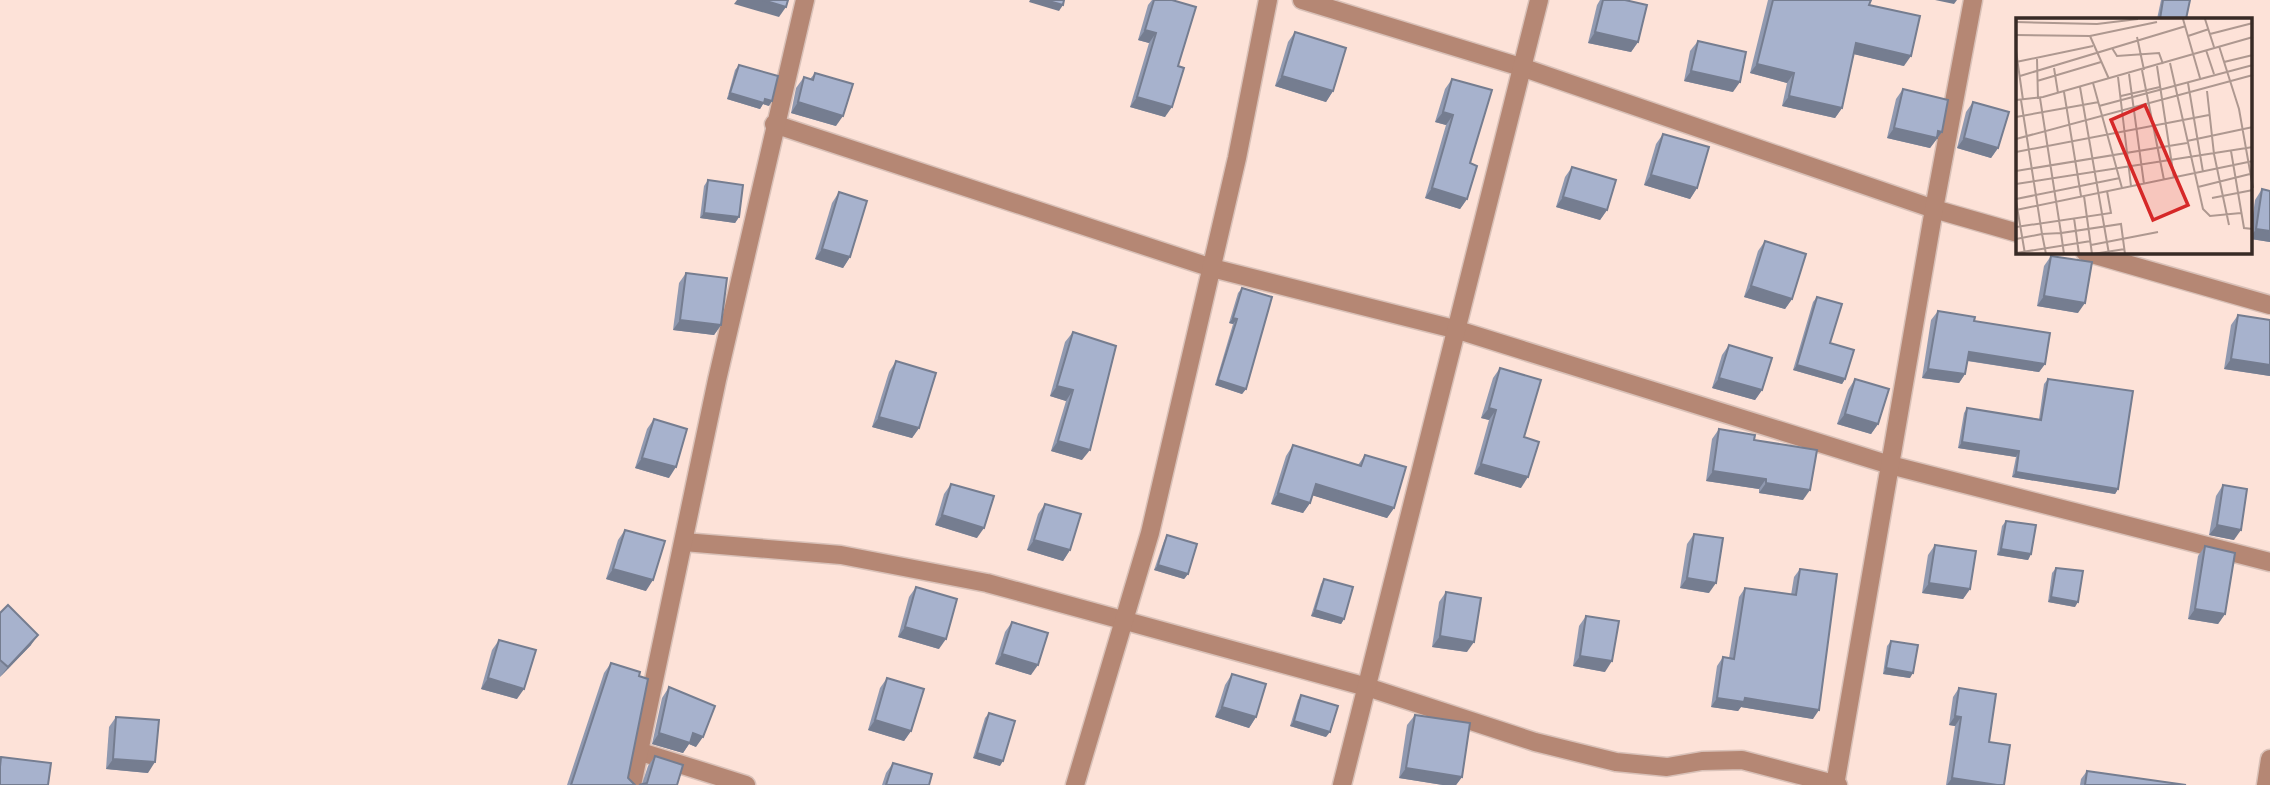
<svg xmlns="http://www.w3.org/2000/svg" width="2270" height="785" font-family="'IBM Plex Sans',sans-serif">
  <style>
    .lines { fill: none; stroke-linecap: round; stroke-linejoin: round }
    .minor-casing { stroke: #d9c1b8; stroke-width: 21 }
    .minor { stroke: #b58774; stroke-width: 18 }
    .wall { fill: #9099b0 }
    .shaded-wall { fill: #757d90 }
    .building { fill: #a7b2cd; stroke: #757d90; stroke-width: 2 }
    .inset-road { fill: none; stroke: #ae9890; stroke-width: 2 }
    .view { fill: #d62828; fill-opacity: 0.15; stroke: #d62828; stroke-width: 3.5 }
    .inset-edge { fill: none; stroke: #372a25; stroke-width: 3.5 }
  </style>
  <rect width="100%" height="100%" fill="#fde2d8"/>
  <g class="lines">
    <g class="minor-casing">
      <g id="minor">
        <path d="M1302 0 1524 68 1934 209 2018 233"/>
        <path d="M774 124 1212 268 1458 330 1890 465 2270 562"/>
        <path d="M2085 252 2270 305"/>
        <path d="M684 542 841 555 987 583 1367 687 1535 742 1616 762 1667 767 1702 761 1742 760 1838 785"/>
        <path d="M641 752 746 785"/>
        <path d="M632 785 717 380 805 0"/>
        <path d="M1075 785 1150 533 1237 158 1268 0"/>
        <path d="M1342 785 1539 0"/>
        <path d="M1835 785 1934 209 1973 0"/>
        <path d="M2266 785 2270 759"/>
      </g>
    </g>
    <use href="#minor" class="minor"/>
  </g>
  <g class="wall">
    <path d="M1152 0H1172L1178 66 1165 117 1130 107 1149 43 1138 40 1148 5Z"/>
    <path d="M1600 0H1625L1638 42 1631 52 1588 43 1597 5Z"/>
    <path d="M1768 0H1871L1869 5 1904 66 1854 54 1842 108 1835 118 1782 106 1787 83 1750 73Z"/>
    <path d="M2161 0H2190L2186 19H2157Z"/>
    <path d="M1295 32 1333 91 1326 102 1275 86 1288 42Z"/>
    <path d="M1698 41 1733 92 1684 81 1690 51Z"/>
    <path d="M739 65 769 106 763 104 760 109 727 99 735 70Z"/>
    <path d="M815 73 836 126 791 113 796 88 804 77 810 79Z"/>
    <path d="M1452 79 1470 163 1467 199 1460 209 1425 198 1446 125 1435 122 1445 89Z"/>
    <path d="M1903 89 1942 132 1930 148 1887 138 1896 99Z"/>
    <path d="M1973 102 1998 148 1991 158 1957 148 1966 112Z"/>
    <path d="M1663 134 1697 188 1690 199 1644 185 1656 144Z"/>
    <path d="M1572 167 1607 210 1600 220 1556 207 1565 177Z"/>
    <path d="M708 180 739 217 735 223 700 218 704 186Z"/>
    <path d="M2262 189 2270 242 2251 239V230L2255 200Z"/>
    <path d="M839 192 850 257 843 268 815 259 832 203Z"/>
    <path d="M1765 241 1792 299 1785 309 1744 297 1758 251Z"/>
    <path d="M2051 256 2078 313 2037 306 2044 266Z"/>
    <path d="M686 273 721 325 714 335 673 330 679 283Z"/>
    <path d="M1242 288 1246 389 1242 394 1215 385 1233 324 1229 323 1238 293Z"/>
    <path d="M1817 297 1830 343 1845 379 1842 384 1793 370 1813 302Z"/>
    <path d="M1938 311 1974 321 2045 364 2039 372 1967 361 1965 374 1959 383 1922 378 1931 320Z"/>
    <path d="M2238 315 2270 376 2224 369 2231 325Z"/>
    <path d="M1073 332 1082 460 1051 451 1066 401 1050 396 1065 342Z"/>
    <path d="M1729 345 1762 390 1755 400 1712 388 1722 355Z"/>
    <path d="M896 361 919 428 912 438 872 427 889 372Z"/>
    <path d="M1500 368 1524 437 1521 488 1474 474 1489 420 1481 418 1493 378Z"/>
    <path d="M1855 379 1878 424 1871 434 1837 424 1848 390Z"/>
    <path d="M2048 379 2118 489 2115 494 2012 477 2016 457 1958 448 1964 413 1967 408 2039 419 2044 384Z"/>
    <path d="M654 419 669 478 635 468 647 429Z"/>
    <path d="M1719 429 1754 440 1803 500 1759 493V489L1706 481 1712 439Z"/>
    <path d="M1293 445 1358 465 1365 455 1394 508 1387 518 1312 495 1310 503 1303 513 1271 504 1286 456Z"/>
    <path d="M951 484 977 538 935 525 944 494Z"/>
    <path d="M2223 485 2234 540 2209 535 2216 496Z"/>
    <path d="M1045 504 1070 550 1063 561 1027 550 1038 514Z"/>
    <path d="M2006 521 2031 554 2028 560 1997 555 2002 526Z"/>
    <path d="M625 530 646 591 606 579 618 540Z"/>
    <path d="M1694 534 1709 593 1680 588 1687 544Z"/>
    <path d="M1167 535 1188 574 1184 579 1154 570 1164 541Z"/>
    <path d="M1935 545 1970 589 1963 599 1922 593 1928 555Z"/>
    <path d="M2205 546 2225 614 2218 624 2188 619 2198 556Z"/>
    <path d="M2056 568 2075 607 2048 602 2052 573Z"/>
    <path d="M1800 569 1813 719 1741 707 1738 711 1711 707 1717 666 1723 657 1729 658 1739 597 1745 588 1791 595 1794 577Z"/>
    <path d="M1324 579 1344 619 1341 624 1311 616 1321 584Z"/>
    <path d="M916 587 939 649 898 637 909 597Z"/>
    <path d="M1446 592 1467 652 1432 647 1439 602Z"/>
    <path d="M0 613 31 645 0 677Z"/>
    <path d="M1586 616 1605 672 1573 666 1579 626Z"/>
    <path d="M1012 622 1031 675 995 664 1005 632Z"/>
    <path d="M499 640 517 699 481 689 492 650Z"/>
    <path d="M1891 641 1910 678 1883 674 1887 646Z"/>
    <path d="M611 663 639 676 628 778 635 785H567L604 673Z"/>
    <path d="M1232 674 1256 717 1249 728 1215 717 1225 685Z"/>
    <path d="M887 678 911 731 904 741 868 730 880 688Z"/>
    <path d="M669 687 696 747 689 744 683 753 652 744 662 698Z"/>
    <path d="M1959 688 1989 742 2004 785H1946L1955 726 1949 725 1953 697Z"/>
    <path d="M1301 695 1326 737 1290 726 1298 700Z"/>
    <path d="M989 713 1000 766 973 758 985 718Z"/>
    <path d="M1415 715 1462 777 1456 785H1443L1399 778 1407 725Z"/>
    <path d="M116 717 148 773 106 769 109 727Z"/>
    <path d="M655 756 677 785 642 784 648 766Z"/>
    <path d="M893 763 929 785H882L886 773Z"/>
    <path d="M2087 771 2186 785H2080L2081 779Z"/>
  </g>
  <g class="shaded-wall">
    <path d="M737 0H763L786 7 779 17 734 4Z"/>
    <path d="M1030 0H1045L1063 5 1059 11 1029 2Z"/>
    <path d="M1935 0H1957L1954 4Z"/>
    <path d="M1145 30 1156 33 1149 43 1138 40Z"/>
    <path d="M1595 32 1638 42 1631 52 1588 43Z"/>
    <path d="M1856 43 1911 56 1904 66 1849 53Z"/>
    <path d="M1757 64 1794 73 1787 83 1750 73Z"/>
    <path d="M1691 71 1740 82 1733 92 1684 81Z"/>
    <path d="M1282 76 1333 91 1326 102 1275 86Z"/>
    <path d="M730 93 765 99 772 101 769 106 763 104 760 109 727 99Z"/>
    <path d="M1789 96 1842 108 1835 118 1782 106Z"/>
    <path d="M1137 97 1172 107 1165 117 1130 107Z"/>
    <path d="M798 102 843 116 836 126 791 113Z"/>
    <path d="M1443 112 1453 115 1446 125 1435 122Z"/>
    <path d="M1894 128 1938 131 1942 132 1930 148 1887 138Z"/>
    <path d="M1964 138 1998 148 1991 158 1957 148Z"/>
    <path d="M1651 175 1697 188 1690 199 1644 185Z"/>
    <path d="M1432 188 1467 199 1460 209 1425 198Z"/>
    <path d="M1563 197 1607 210 1600 220 1556 207Z"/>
    <path d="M704 213 739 217 735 223 700 218Z"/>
    <path d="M2256 229 2270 231V242L2251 239V237Z"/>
    <path d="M822 249 850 257 843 268 815 259Z"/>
    <path d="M1751 286 1792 299 1785 309 1744 297Z"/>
    <path d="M2044 296 2085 303 2078 313 2037 306Z"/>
    <path d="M1233 318 1237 319 1233 324 1229 323Z"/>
    <path d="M680 320 721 325 714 335 673 330Z"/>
    <path d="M1969 352 2045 364 2039 372 1963 360Z"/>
    <path d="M2231 359 2270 365V376L2224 369Z"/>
    <path d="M1797 365 1845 379 1842 384 1793 370Z"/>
    <path d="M1928 369 1965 374 1959 383 1922 378Z"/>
    <path d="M1719 378 1762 390 1755 400 1712 388Z"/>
    <path d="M1218 380 1246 389 1242 394 1215 385Z"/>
    <path d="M1057 386 1073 390 1066 401 1050 396Z"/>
    <path d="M1489 408 1496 410 1489 420 1481 418Z"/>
    <path d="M1845 414 1878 424 1871 434 1837 424Z"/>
    <path d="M879 417 919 428 912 438 872 427Z"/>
    <path d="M1058 441 1090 450 1082 460 1051 451Z"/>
    <path d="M1962 442 2019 451 2016 457 1958 448Z"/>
    <path d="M642 458 676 467 669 478 635 468Z"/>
    <path d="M1481 464 1528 477 1521 488 1474 474Z"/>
    <path d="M1713 471 1766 479 1759 489 1706 481Z"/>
    <path d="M2016 472 2118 489 2115 494 2012 477Z"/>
    <path d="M1766 483 1810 490 1803 500 1759 493Z"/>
    <path d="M1316 484 1394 508 1387 518 1308 494Z"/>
    <path d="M1278 493 1310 503 1303 513 1271 504Z"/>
    <path d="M942 515 984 528 977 538 935 525Z"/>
    <path d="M2217 525 2241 530 2234 540 2209 535Z"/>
    <path d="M1034 540 1070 550 1063 561 1027 550Z"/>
    <path d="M2001 549 2031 554 2028 560 1997 555Z"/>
    <path d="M1158 565 1188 574 1184 579 1154 570Z"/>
    <path d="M613 569 653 580 646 591 606 579Z"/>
    <path d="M1687 578 1716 583 1709 593 1680 588Z"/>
    <path d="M1929 583 1970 589 1963 599 1922 593Z"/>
    <path d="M2051 597 2078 602 2075 607 2048 602Z"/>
    <path d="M2195 609 2225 614 2218 624 2188 619Z"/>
    <path d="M1315 610 1344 619 1341 624 1311 616Z"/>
    <path d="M905 627 946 639 939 649 898 637Z"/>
    <path d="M38 635 31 645 0 677 8 667Z"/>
    <path d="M1440 636 1474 642 1467 652 1432 647Z"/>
    <path d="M1002 654 1038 665 1031 675 995 664Z"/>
    <path d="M1580 656 1612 661 1605 672 1573 666Z"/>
    <path d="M1886 668 1913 673 1910 678 1883 674Z"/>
    <path d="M488 678 524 689 517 699 481 689Z"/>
    <path d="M1717 698H1745L1819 710 1813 719 1741 707 1738 711 1711 707Z"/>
    <path d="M1222 707 1256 717 1249 728 1215 717Z"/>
    <path d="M1955 716 1961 717 1955 726 1949 725Z"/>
    <path d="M875 720 911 731 904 741 868 730Z"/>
    <path d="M1294 721 1330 732 1326 737 1290 726Z"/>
    <path d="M659 733H693L703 737 696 747 689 744 683 753 652 744Z"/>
    <path d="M977 753 1003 761 1000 766 973 758Z"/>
    <path d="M113 759 155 762 148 773 106 769Z"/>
    <path d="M1406 768 1462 777 1456 785H1443L1399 778Z"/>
    <path d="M1952 778 1997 785H1947Z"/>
  </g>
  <g class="building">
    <path d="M763 0H788L786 7Z"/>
    <path d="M1045 0H1064L1063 5Z"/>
    <path d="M1154 0H1172L1196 7 1178 66 1184 68 1172 107 1137 97 1156 33 1145 30Z"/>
    <path d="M1603 0H1625L1647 5 1638 42 1595 32Z"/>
    <path d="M1773 0H1871L1869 5 1920 16 1911 56 1856 43 1842 108 1789 96 1794 73 1757 64Z"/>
    <path d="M2163 0H2190L2186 19H2160Z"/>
    <path d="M1295 32 1346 48 1333 91 1282 76Z"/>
    <path d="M1698 41 1746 52 1740 82 1691 71Z"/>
    <path d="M739 65 778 76 772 101 765 99 764 103 730 93Z"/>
    <path d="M815 73 853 84 843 116 798 102 804 77 813 80Z"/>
    <path d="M1452 79 1492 90 1470 163 1477 166 1467 199 1432 188 1453 115 1443 112Z"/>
    <path d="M1903 89 1948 100 1942 132 1938 131 1937 138 1894 128Z"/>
    <path d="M1973 102 2009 112 1998 148 1964 138Z"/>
    <path d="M1663 134 1709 147 1697 188 1651 175Z"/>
    <path d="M1572 167 1616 180 1607 210 1563 197Z"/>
    <path d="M708 180 743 185 739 217 704 213Z"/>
    <path d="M2262 189 2270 191V231L2256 229Z"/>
    <path d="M839 192 867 201 850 257 822 249Z"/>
    <path d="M1765 241 1806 254 1792 299 1751 286Z"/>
    <path d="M2051 256 2092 262 2085 303 2044 296Z"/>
    <path d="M686 273 727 278 721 325 680 320Z"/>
    <path d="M1242 288 1272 297 1246 389 1218 380 1237 319 1233 318Z"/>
    <path d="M1817 297 1842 304 1830 343 1854 350 1845 379 1797 365Z"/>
    <path d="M1938 311 1975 317 1974 321 2050 333 2045 364 1969 352 1965 374 1928 369Z"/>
    <path d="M2238 315 2270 320V365L2231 359Z"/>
    <path d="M1073 332 1116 346 1090 450 1058 441 1073 390 1057 386Z"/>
    <path d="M1729 345 1772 358 1762 390 1719 378Z"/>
    <path d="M896 361 936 373 919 428 879 417Z"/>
    <path d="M1500 368 1541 380 1524 437 1539 442 1528 477 1481 464 1496 410 1489 408Z"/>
    <path d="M1855 379 1889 389 1878 424 1845 414Z"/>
    <path d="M2048 379 2133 391 2118 489 2016 472 2019 451 1962 442 1967 408 2041 420Z"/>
    <path d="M654 419 687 429 676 467 642 458Z"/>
    <path d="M1719 429 1755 435 1754 440 1817 450 1810 490 1766 483V479L1713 471Z"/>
    <path d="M1293 445 1361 466 1365 455 1406 467 1394 508 1316 484 1310 503 1278 493Z"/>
    <path d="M951 484 994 496 984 528 942 515Z"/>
    <path d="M2223 485 2247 489 2241 530 2217 525Z"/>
    <path d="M1045 504 1081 514 1070 550 1034 540Z"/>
    <path d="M2006 521 2036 525 2031 554 2001 549Z"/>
    <path d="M625 530 665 541 653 580 613 569Z"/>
    <path d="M1694 534 1723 538 1716 583 1687 578Z"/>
    <path d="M1167 535 1197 544 1188 574 1158 565Z"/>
    <path d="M1935 545 1976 551 1970 589 1929 583Z"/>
    <path d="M2205 546 2235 553 2225 614 2195 609Z"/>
    <path d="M2056 568 2083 571 2078 602 2051 597Z"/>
    <path d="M1800 569 1837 574 1819 710 1745 698 1744 702 1717 698 1723 657 1734 659 1745 588 1796 595Z"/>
    <path d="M1324 579 1353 587 1344 619 1315 610Z"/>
    <path d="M916 587 957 599 946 639 905 627Z"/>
    <path d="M1446 592 1481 598 1474 642 1440 636Z"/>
    <path d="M8 605 38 635 8 667 0 660V613Z"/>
    <path d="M1586 616 1619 621 1612 661 1580 656Z"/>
    <path d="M1012 622 1048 633 1038 665 1002 654Z"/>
    <path d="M499 640 536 650 524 689 488 678Z"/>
    <path d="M1891 641 1918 645 1913 673 1886 668Z"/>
    <path d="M611 663 640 672 639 676 648 679 628 778 635 785H571Z"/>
    <path d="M1232 674 1266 684 1256 717 1222 707Z"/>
    <path d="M887 678 924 689 911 731 875 720Z"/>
    <path d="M669 687 715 706 703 737 693 733 690 743 659 733Z"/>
    <path d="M1959 688 1996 694 1989 742 2010 745 2004 785H1997L1952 778 1961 717 1955 716Z"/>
    <path d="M1301 695 1338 706 1330 732 1294 721Z"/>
    <path d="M989 713 1015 721 1003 761 977 753Z"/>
    <path d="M1415 715 1470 723 1462 777 1406 768Z"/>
    <path d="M116 717 159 720 155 762 113 759Z"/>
    <path d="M655 756 683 765 677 785H639L647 783Z"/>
    <path d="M1 757 51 763 48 785H0V767Z"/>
    <path d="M893 763 932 774 929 785H886Z"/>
    <path d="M2087 771 2186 785H2085Z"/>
  </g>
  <g transform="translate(2016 18)">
    <rect width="236" height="236" fill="#fde2d8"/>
    <path class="inset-road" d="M167 1 184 60M189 1 198 29M0 4 81 6 122 1M194 16 237 5M0 17 74 18 141 4M74 18 93 61M172 18 193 11M121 19 128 52M203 28 223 91 237 170M96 30 101 38 143 35 147 46M190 32 198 56M0 33 7 82M21 41 22 81M0 44 77 28M208 44 237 37M154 45 187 191 194 198 225 195M141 48 158 160M38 50 42 75M126 52 148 162M113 56 128 166M4 58 170 8M102 59 115 168M21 63 85 44M77 65 106 170M172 65 187 154M64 69 93 236M191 73 198 136 213 207M48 74 65 178M105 78 144 69M24 80 45 215 105 206 109 236M0 82 27 79 237 19M5 82 26 216 45 215 48 236M83 88 237 47M0 99 83 84M0 121 237 57M171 123 237 109M215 133 228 210 237 211M0 134 193 97M0 153 171 125M0 166 237 129M182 169 234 156M68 178 76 236M196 180 237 172M0 181 104 160M0 183 9 236M0 192 237 143M58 200 63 236M0 209 95 195 91 173M0 221 26 216 30 236M75 227 142 214M0 235 75 223M77 236 109 231"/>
    <path class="view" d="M129 87 172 187 137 202 95 102Z"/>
    <rect width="236" height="236" class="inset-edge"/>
  </g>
</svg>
